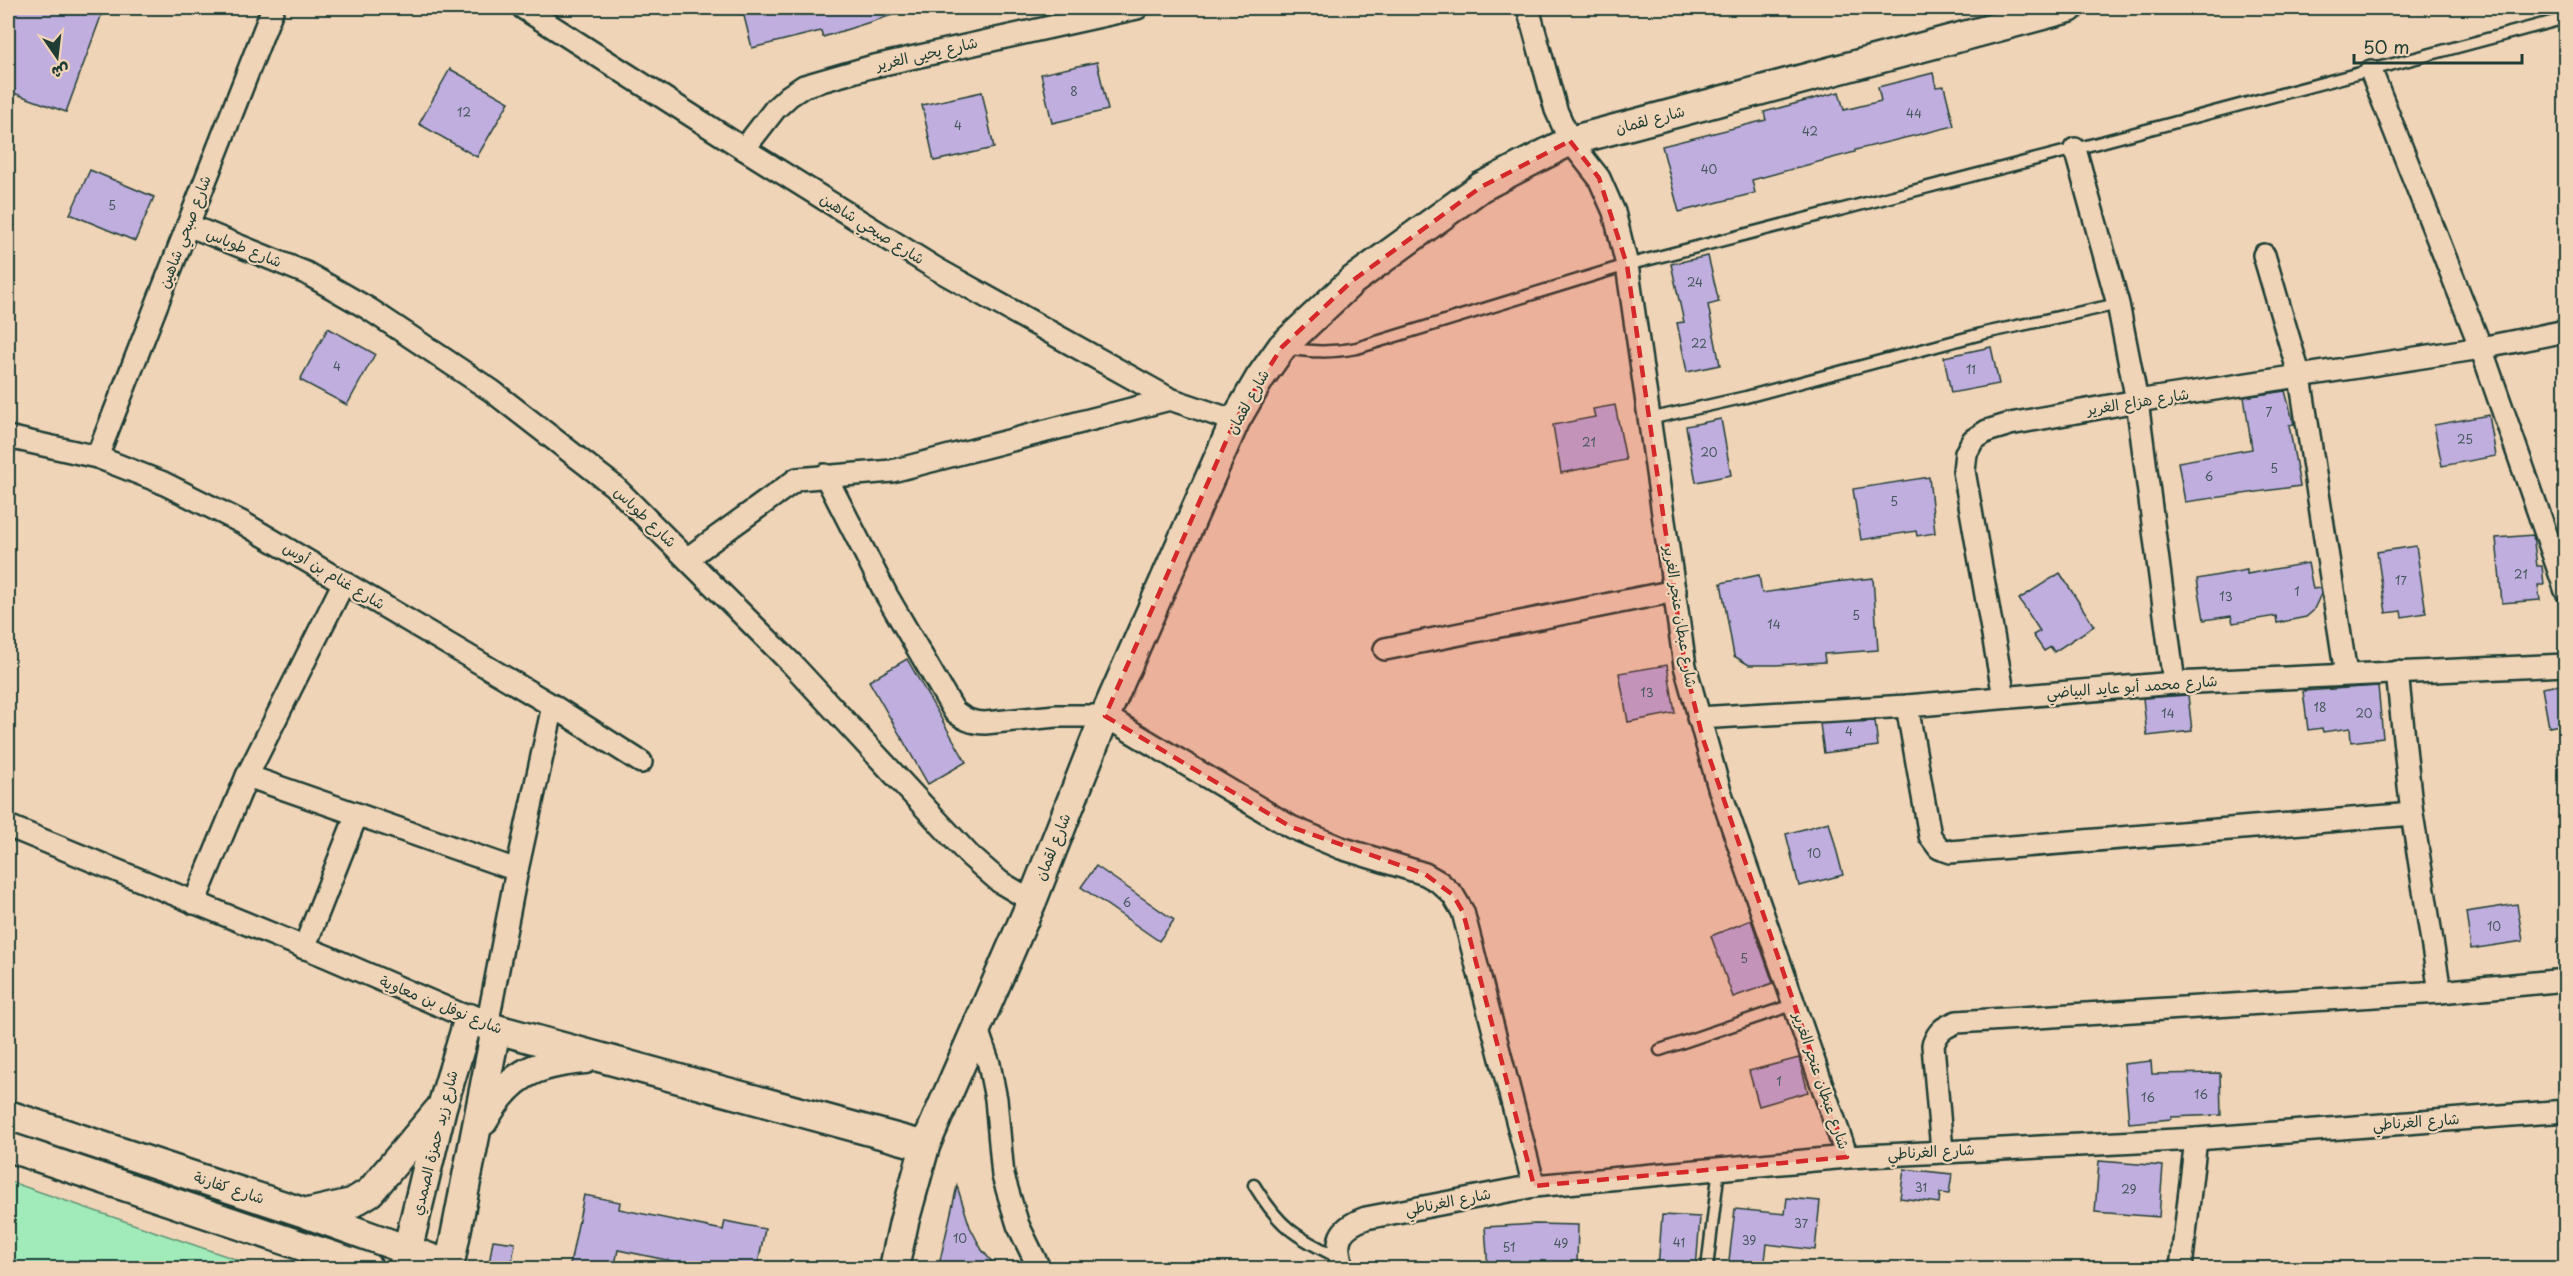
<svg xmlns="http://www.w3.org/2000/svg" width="2573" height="1276" font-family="'Playpen Sans','Playpen Sans Arabic',sans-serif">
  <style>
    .green { fill: #a1ebba; stroke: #609477; stroke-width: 1.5 }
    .building { fill: #c0aede; stroke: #1f3d34; stroke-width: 1.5 }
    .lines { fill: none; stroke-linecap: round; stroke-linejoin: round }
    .lane-casing { stroke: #1f3d34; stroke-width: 15 }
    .street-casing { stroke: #1f3d34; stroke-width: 26 }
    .secondary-casing { stroke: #1f3d34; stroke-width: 33 }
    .lane { stroke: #f0d4b7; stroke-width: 10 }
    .street { stroke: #f0d4b7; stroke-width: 21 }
    .secondary { stroke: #f0d4b7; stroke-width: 28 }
    .marked { fill: #d62828; fill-opacity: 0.2; stroke: #d62828; stroke-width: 4.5; stroke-dasharray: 12 8; stroke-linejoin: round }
    .labels { text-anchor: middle; stroke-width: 4.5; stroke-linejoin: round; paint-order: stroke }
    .number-label { font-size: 12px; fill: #47595e }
    .street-label { font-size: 15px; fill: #1f3d34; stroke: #f0d4b7 }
  </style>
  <rect width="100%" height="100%" fill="#f0d4b7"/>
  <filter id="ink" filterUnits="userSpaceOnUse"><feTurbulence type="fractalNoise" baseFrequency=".0167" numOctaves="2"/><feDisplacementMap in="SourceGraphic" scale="12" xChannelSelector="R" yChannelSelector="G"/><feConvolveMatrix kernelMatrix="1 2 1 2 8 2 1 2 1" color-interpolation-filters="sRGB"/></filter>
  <g filter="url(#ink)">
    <path class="green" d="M8 1181 261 1268H8Z"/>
    <g class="building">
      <path d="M8 8H104L66 112 8 91Z"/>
      <path d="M742 8H899V13L823 37 821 31 752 48Z"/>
      <path d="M1097 62 1108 110 1052 123 1041 74Z"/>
      <path d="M450 69 509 102 477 157 419 124Z"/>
      <path d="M1933 73 1936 87 1944 86 1954 126 1855 150V152L1752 180 1755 193 1679 212 1662 146 1766 120 1764 112 1839 92 1844 110 1881 101 1878 87Z"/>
      <path d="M982 92 994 148 934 161 922 105Z"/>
      <path d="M90 170 154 197 135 241 70 214Z"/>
      <path d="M1708 256 1719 302 1708 305 1720 365 1687 372 1677 323 1684 322 1671 264Z"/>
      <path d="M328 328 375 354 347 405 300 380Z"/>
      <path d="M1991 347 1999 384 1951 393 1944 357Z"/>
      <path d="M2285 391 2294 424 2289 425 2300 486 2185 502 2178 462 2252 449 2244 397Z"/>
      <path d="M1615 405 1626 460 1561 473 1553 425 1595 417 1593 409Z"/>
      <path d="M2489 415 2496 456 2442 466 2434 425Z"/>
      <path d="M1721 419 1731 475 1696 482 1686 426Z"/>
      <path d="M1929 477 1935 533 1917 536 1916 531 1861 540 1853 489Z"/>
      <path d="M2533 535 2537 566H2542L2544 585H2538L2540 600 2502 603 2496 538Z"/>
      <path d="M2416 546 2426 613 2402 617 2401 611 2386 613 2377 552Z"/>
      <path d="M2308 563 2313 589 2320 588 2321 594 2313 611 2306 617 2277 623 2276 616 2233 623 2231 616 2204 620 2197 579 2247 570V574Z"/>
      <path d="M2060 573 2094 626 2054 652 2051 647 2044 651 2033 635 2040 631 2019 599Z"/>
      <path d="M1759 575 1762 593 1834 582 1873 578 1878 650 1824 654 1825 662 1776 665H1749L1734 656 1721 583Z"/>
      <path d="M907 659 966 762 928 784 869 681Z"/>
      <path d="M1667 665 1675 713 1628 722 1619 673Z"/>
      <path d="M2565 684V724L2549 727 2542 688Z"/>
      <path d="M2378 686 2383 738 2351 742 2350 728 2323 732 2322 728 2308 730 2303 691Z"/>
      <path d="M2188 695 2192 731 2147 736 2143 698Z"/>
      <path d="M1875 721 1878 746 1824 753 1820 724Z"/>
      <path d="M1829 822 1843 875 1799 886 1786 834Z"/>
      <path d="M1096 866 1174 920 1159 941 1081 887Z"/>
      <path d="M2517 904 2523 941 2471 949 2466 912Z"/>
      <path d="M1751 920 1773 983 1733 997 1711 936Z"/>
      <path d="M1799 1058 1808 1092 1759 1106 1749 1071Z"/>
      <path d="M2151 1061 2152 1074 2220 1073 2221 1115 2171 1117V1119L2129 1123 2124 1064Z"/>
      <path d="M2099 1161 2163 1166 2159 1217 2095 1212Z"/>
      <path d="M1904 1169 1952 1174 1949 1194 1940 1193 1939 1203 1900 1198Z"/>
      <path d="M957 1186 970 1227 982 1250 998 1269H938Z"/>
      <path d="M584 1195 620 1202 619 1209 723 1230 725 1221 765 1229 757 1269H710L618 1250 614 1269H569Z"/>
      <path d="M1787 1198 1820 1201 1815 1250 1767 1244 1764 1269H1728L1735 1209 1785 1214Z"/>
      <path d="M1662 1215 1700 1217 1696 1269H1658Z"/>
      <path d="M1536 1224 1578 1225 1577 1264 1532 1263V1269H1488L1485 1227Z"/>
      <path d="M493 1240 515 1243 511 1268 489 1264Z"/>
    </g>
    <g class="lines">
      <g class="lane-casing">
        <g id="lane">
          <path d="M1285 348C1311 352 1331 353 1357 348L1627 265 2075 149 2566 18"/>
          <path d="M1649 419 1746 397 1985 333 2118 304"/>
          <path d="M1660 1050 1795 1004"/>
          <path d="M1254 1185C1281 1229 1294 1235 1339 1258"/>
          <path d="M1707 1268 1719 1168"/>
        </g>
      </g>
      <g class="street-casing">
        <g id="street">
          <path d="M523 8 744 149 935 268 1170 399 1235 421"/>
          <path d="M1528 8 1556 110 1570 141 1599 178 1614 212 1627 265 1685 666 1719 788 1847 1157"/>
          <path d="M2371 71 2481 348 2566 591"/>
          <path d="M744 149 775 109 789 96 804 86 870 67 1137 8"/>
          <path d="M2075 149 2118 304 2137 401 2174 683"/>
          <path d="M188 225 306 273 369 309 492 391 614 486 792 664 969 855 1000 882 1032 901"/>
          <path d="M2264 255 2300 377 2346 674"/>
          <path d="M8 437 97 457 161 482 243 523 553 706 641 762"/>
          <path d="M97 457 273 8"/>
          <path d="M825 475 887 596 954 711C964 719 972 723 985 723L1056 716H1105L1291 827 1341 848 1425 874 1439 882 1453 895 1463 912 1534 1186"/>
          <path d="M688 558 797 479 892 471 1170 399"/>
          <path d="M1385 649 1675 591"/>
          <path d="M2397 672 2412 814 2440 992"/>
          <path d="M2004 697 1964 471 1966 453 1973 440 1987 431 2010 424 2137 401 2481 348 2566 331"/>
          <path d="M1907 706 1930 836 1939 848 1950 852 2412 814"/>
          <path d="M1698 718 1907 706 2174 683 2566 665"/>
          <path d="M247 776 517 870"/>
          <path d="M8 826 328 957 469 1018"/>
          <path d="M194 903 247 776 344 582"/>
          <path d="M304 948 357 814"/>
          <path d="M487 1026 517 870 553 706"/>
          <path d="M977 1029 989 1064 996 1099 1003 1176 1018 1225 1039 1268"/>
          <path d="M1942 1151 1933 1045C1938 1031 1944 1027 1957 1022L2440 992 2566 980"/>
          <path d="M1343 1268C1334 1241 1338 1228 1366 1218L1534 1186 1847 1157 2196 1139 2566 1111"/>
          <path d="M2181 1268 2196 1139"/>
        </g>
      </g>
      <g class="secondary-casing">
        <g id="secondary">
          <path d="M8 1115 305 1213 449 1265"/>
          <path d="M483 1121C509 1075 533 1063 585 1059"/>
          <path d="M8 1147 368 1268"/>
          <path d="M308 1213 352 1203 370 1192 438 1111"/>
          <path d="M403 1268 442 1107 469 1018 496 1029 925 1146"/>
          <path d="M449 1268 496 1029"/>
          <path d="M894 1268 904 1222 925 1146 1032 901 1105 716 1235 421 1260 378 1282 347 1352 281 1481 187 1570 141 2069 8"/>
        </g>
      </g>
      <use href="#lane" class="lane"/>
      <use href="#street" class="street"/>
      <use href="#secondary" class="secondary"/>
    </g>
  </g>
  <path class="marked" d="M1570 141 1599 178 1627 265 1685 666 1703 739 1847 1157 1534 1186 1463 912 1453 895 1425 874 1291 827 1105 716 1235 421 1282 347 1352 281 1481 187Z"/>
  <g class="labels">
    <g class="number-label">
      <text x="1074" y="96">8</text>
      <text x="464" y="117">12</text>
      <text x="1914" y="118">44</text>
      <text x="958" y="130">4</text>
      <text x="1810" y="136">42</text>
      <text x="1709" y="174">40</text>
      <text x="112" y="210">5</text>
      <text x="1695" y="287">24</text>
      <text x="1699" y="348">22</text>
      <text x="337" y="371">4</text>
      <text x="1971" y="374">11</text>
      <text x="2269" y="417">7</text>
      <text x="2465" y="444">25</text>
      <text x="1589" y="447">21</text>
      <text x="1709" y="457">20</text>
      <text x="2274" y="473">5</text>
      <text x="2209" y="481">6</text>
      <text x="1894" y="506">5</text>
      <text x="2521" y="579">21</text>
      <text x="2401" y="585">17</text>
      <text x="2297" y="596">1</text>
      <text x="2226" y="601">13</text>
      <text x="1856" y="620">5</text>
      <text x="1774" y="629">14</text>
      <text x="1647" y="697">13</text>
      <text x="2320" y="712">18</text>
      <text x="2168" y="718">14</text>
      <text x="2364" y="718">20</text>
      <text x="1849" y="736">4</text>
      <text x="1814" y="858">10</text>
      <text x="1127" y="907">6</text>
      <text x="2494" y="931">10</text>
      <text x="1744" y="963">5</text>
      <text x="1779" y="1086">1</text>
      <text x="2201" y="1099">16</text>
      <text x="2148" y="1102">16</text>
      <text x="1921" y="1192">31</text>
      <text x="2129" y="1194">29</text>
      <text x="1801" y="1228">37</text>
      <text x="960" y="1243">10</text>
      <text x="1749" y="1245">39</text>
      <text x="1679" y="1247">41</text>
      <text x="1561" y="1248">49</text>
      <text x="1509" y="1252">51</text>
    </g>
    <g class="street-label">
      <text transform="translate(927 54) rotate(-13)" y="5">شارع يحيى الغرير</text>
      <text transform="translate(1650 120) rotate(-15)" y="5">شارع لقمان</text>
      <text transform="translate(872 229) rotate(32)" y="5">شارع صبحي شاهين</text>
      <text transform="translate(185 232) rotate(-69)" y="5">شارع صبحي شاهين</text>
      <text transform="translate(244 248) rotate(22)" y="5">شارع طوباس</text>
      <text transform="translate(1248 402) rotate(-61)" y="5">شارع لقمان</text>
      <text transform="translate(2138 402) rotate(-9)" y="5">شارع هزاع الغرير</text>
      <text transform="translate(645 517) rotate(44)" y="5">شارع طوباس</text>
      <text transform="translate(334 576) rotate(31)" y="5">شارع غنام بن أوس</text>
      <text transform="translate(1680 617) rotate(81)" y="5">شارع عبطان عنجر الغرير</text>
      <text transform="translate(2132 687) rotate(-4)" y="5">شارع محمد أبو عايد البياضي</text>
      <text transform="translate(1053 847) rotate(-68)" y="5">شارع لقمان</text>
      <text transform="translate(441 1005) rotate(22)" y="5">شارع نوفل بن معاوية</text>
      <text transform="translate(1821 1081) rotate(71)" y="5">شارع عبطان عنجر الغرير</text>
      <text transform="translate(2416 1122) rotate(-4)" y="5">شارع الغرناطي</text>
      <text transform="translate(435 1143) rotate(-76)" y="5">شارع زيد حمزة الصمدي</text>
      <text transform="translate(1931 1152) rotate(-3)" y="5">شارع الغرناطي</text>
      <text transform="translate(229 1188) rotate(18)" y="5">شارع كفارنة</text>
      <text transform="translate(1448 1202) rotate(-11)" y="5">شارع الغرناطي</text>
    </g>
  </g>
  <rect width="2573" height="1276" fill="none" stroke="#f0d4b7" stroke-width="30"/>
  <rect x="15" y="15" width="2543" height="1246" fill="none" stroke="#1f3d34" stroke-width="2" filter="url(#ink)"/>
  <g transform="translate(57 57) rotate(166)" stroke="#f0d4b7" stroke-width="4.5" paint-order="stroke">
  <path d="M0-4.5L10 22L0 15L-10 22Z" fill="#1f3d34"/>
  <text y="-9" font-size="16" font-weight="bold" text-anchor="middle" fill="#1f3d34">ش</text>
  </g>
  <path d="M2354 54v9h168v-9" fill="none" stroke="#1f3d34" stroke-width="3"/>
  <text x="2363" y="54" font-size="18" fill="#1f3d34" stroke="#f0d4b7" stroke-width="4.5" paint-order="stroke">50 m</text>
</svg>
